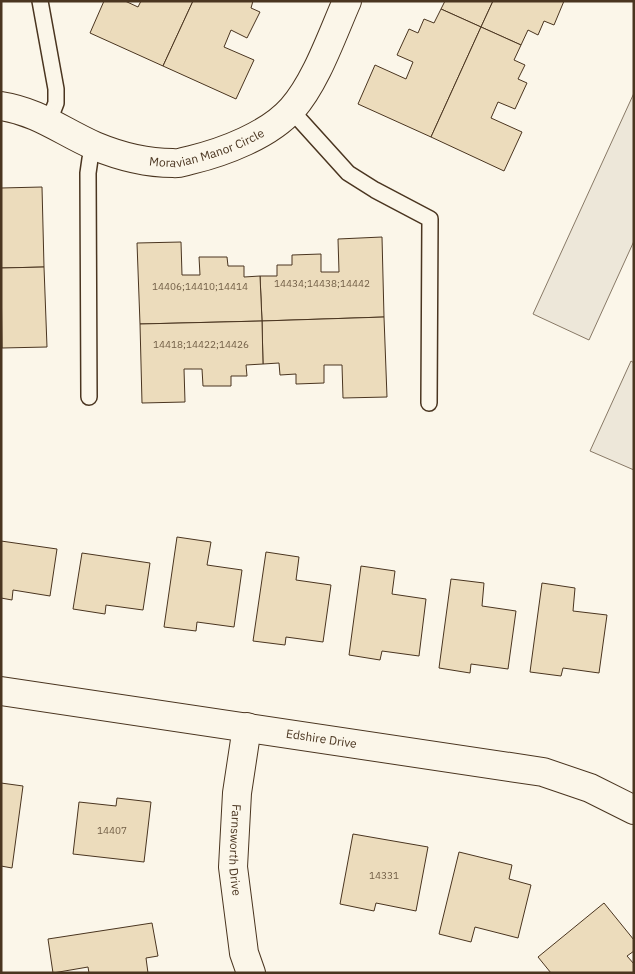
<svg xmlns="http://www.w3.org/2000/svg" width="635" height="974" font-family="'IBM Plex Sans',sans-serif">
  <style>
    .parking { fill: #ede7d9; stroke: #887966 }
    .building { fill: #ecdcbc; stroke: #4a3520 }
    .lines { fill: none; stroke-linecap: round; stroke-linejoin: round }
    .service-casing { stroke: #4a3520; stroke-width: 18 }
    .minor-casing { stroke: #4a3520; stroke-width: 30 }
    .service { stroke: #fbf6e9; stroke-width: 15 }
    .minor { stroke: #fbf6e9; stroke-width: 28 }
    .labels { text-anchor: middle; stroke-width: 4; stroke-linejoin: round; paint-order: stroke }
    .number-label { font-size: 10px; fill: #725f47 }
    .street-label { font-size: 12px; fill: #4a3520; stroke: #fbf6e9 }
  </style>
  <rect width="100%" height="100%" fill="#fbf6e9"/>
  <g class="parking">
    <path d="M634 93V241L589 340 533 314Z"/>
    <path d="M631 361 634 363V470L590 451Z"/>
  </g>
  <g class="building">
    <path d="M104 1H125L138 7 141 1H193L163 66 90 33Z"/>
    <path d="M193 1H253L251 8 260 12 247 38 231 30 224 47 254 60 236 99 163 66Z"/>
    <path d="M445 1H493L481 27 441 9Z"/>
    <path d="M493 1H564L554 25 544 21 538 35 528 30 521 45 481 27Z"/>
    <path d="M441 9 481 27 431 137 358 104 375 65 406 79 413 62 397 55 409 29 418 33 424 19 434 23Z"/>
    <path d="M481 27 521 45 514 60 525 65 518 79 527 83 515 109 498 102 491 118 522 132 504 171 431 137Z"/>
    <path d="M42 187 44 267 1 268V188Z"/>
    <path d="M382 237 384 317 262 321 260 276H277V265H292V255L321 254V272H339L338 239Z"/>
    <path d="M181 242 182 275H200L199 257H227L228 266H244V277L260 276 262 321 140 324 137 243Z"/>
    <path d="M44 267 47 347 2 348 1 268Z"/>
    <path d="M384 317 387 397 343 398 342 365H324V383L296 384V374L280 375 279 363 263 364 262 321Z"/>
    <path d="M262 321 263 364 246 365 247 376H231V386H203L202 369H184L185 402 142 403 140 324Z"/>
    <path d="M177 537 211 542 207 565 242 570 234 627 197 622 196 631 164 627Z"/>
    <path d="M1 541 57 549 50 596 13 590 12 600 1 598Z"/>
    <path d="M266 552 299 557 296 580 331 585 323 642 286 637 285 645 253 641Z"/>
    <path d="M82 553 150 563 143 610 106 605 105 614 73 609Z"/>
    <path d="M361 566 395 571 392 594 426 599 419 656 382 651 380 660 349 655Z"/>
    <path d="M451 579 484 583 482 606 516 611 508 669 471 664 470 673 439 668Z"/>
    <path d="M542 583 575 588 573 611 607 615 599 673 563 668 561 676 530 672Z"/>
    <path d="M1 783 23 786 12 868 1 866Z"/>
    <path d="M117 798 151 802 144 862 73 854 79 802 116 806Z"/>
    <path d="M353 834 428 847 416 911 376 903 374 911 340 904Z"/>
    <path d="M459 852 512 865 509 879 531 885 518 938 475 927 471 942 439 934Z"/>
    <path d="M604 903 634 940V951L627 956 634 964V973H551L538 957Z"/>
    <path d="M152 923 158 956 146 958 148 973H89L88 967 53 973 48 939Z"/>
  </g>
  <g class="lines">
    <g class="service-casing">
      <g id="service">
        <path d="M40 1 56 89V103L49 121"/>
        <path d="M291 110 348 173 375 190 430 219 429 403"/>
        <path d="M89 397 88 173 90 159 95 146"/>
      </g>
    </g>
    <g class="minor-casing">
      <g id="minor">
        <path id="s1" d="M1 106C39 112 61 131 95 146 119 156 147 163 173 163 179 164 185 161 191 160 224 152 269 135 292 109 316 82 332 35 347 1"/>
        <path id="s2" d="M1 691 543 772 590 788 634 810"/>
        <path id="s3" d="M247 727 237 793 233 867 244 953 251 973"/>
      </g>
    </g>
    <use href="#service" class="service"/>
    <use href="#minor" class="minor"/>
  </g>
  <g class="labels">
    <g class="number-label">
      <text x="322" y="287">14434;14438;14442</text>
      <text x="200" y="290">14406;14410;14414</text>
      <text x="201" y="348">14418;14422;14426</text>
      <text x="112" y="834">14407</text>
      <text x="384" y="879">14331</text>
    </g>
    <g class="street-label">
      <text dy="4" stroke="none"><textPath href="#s1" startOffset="219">Moravian Manor Circle</textPath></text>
      <text dy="4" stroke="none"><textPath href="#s2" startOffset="324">Edshire Drive</textPath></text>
      <text dy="4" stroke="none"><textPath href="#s3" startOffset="124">Farnsworth Drive</textPath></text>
    </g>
  </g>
  <rect width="635" height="974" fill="none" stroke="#4a3520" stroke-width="5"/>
</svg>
